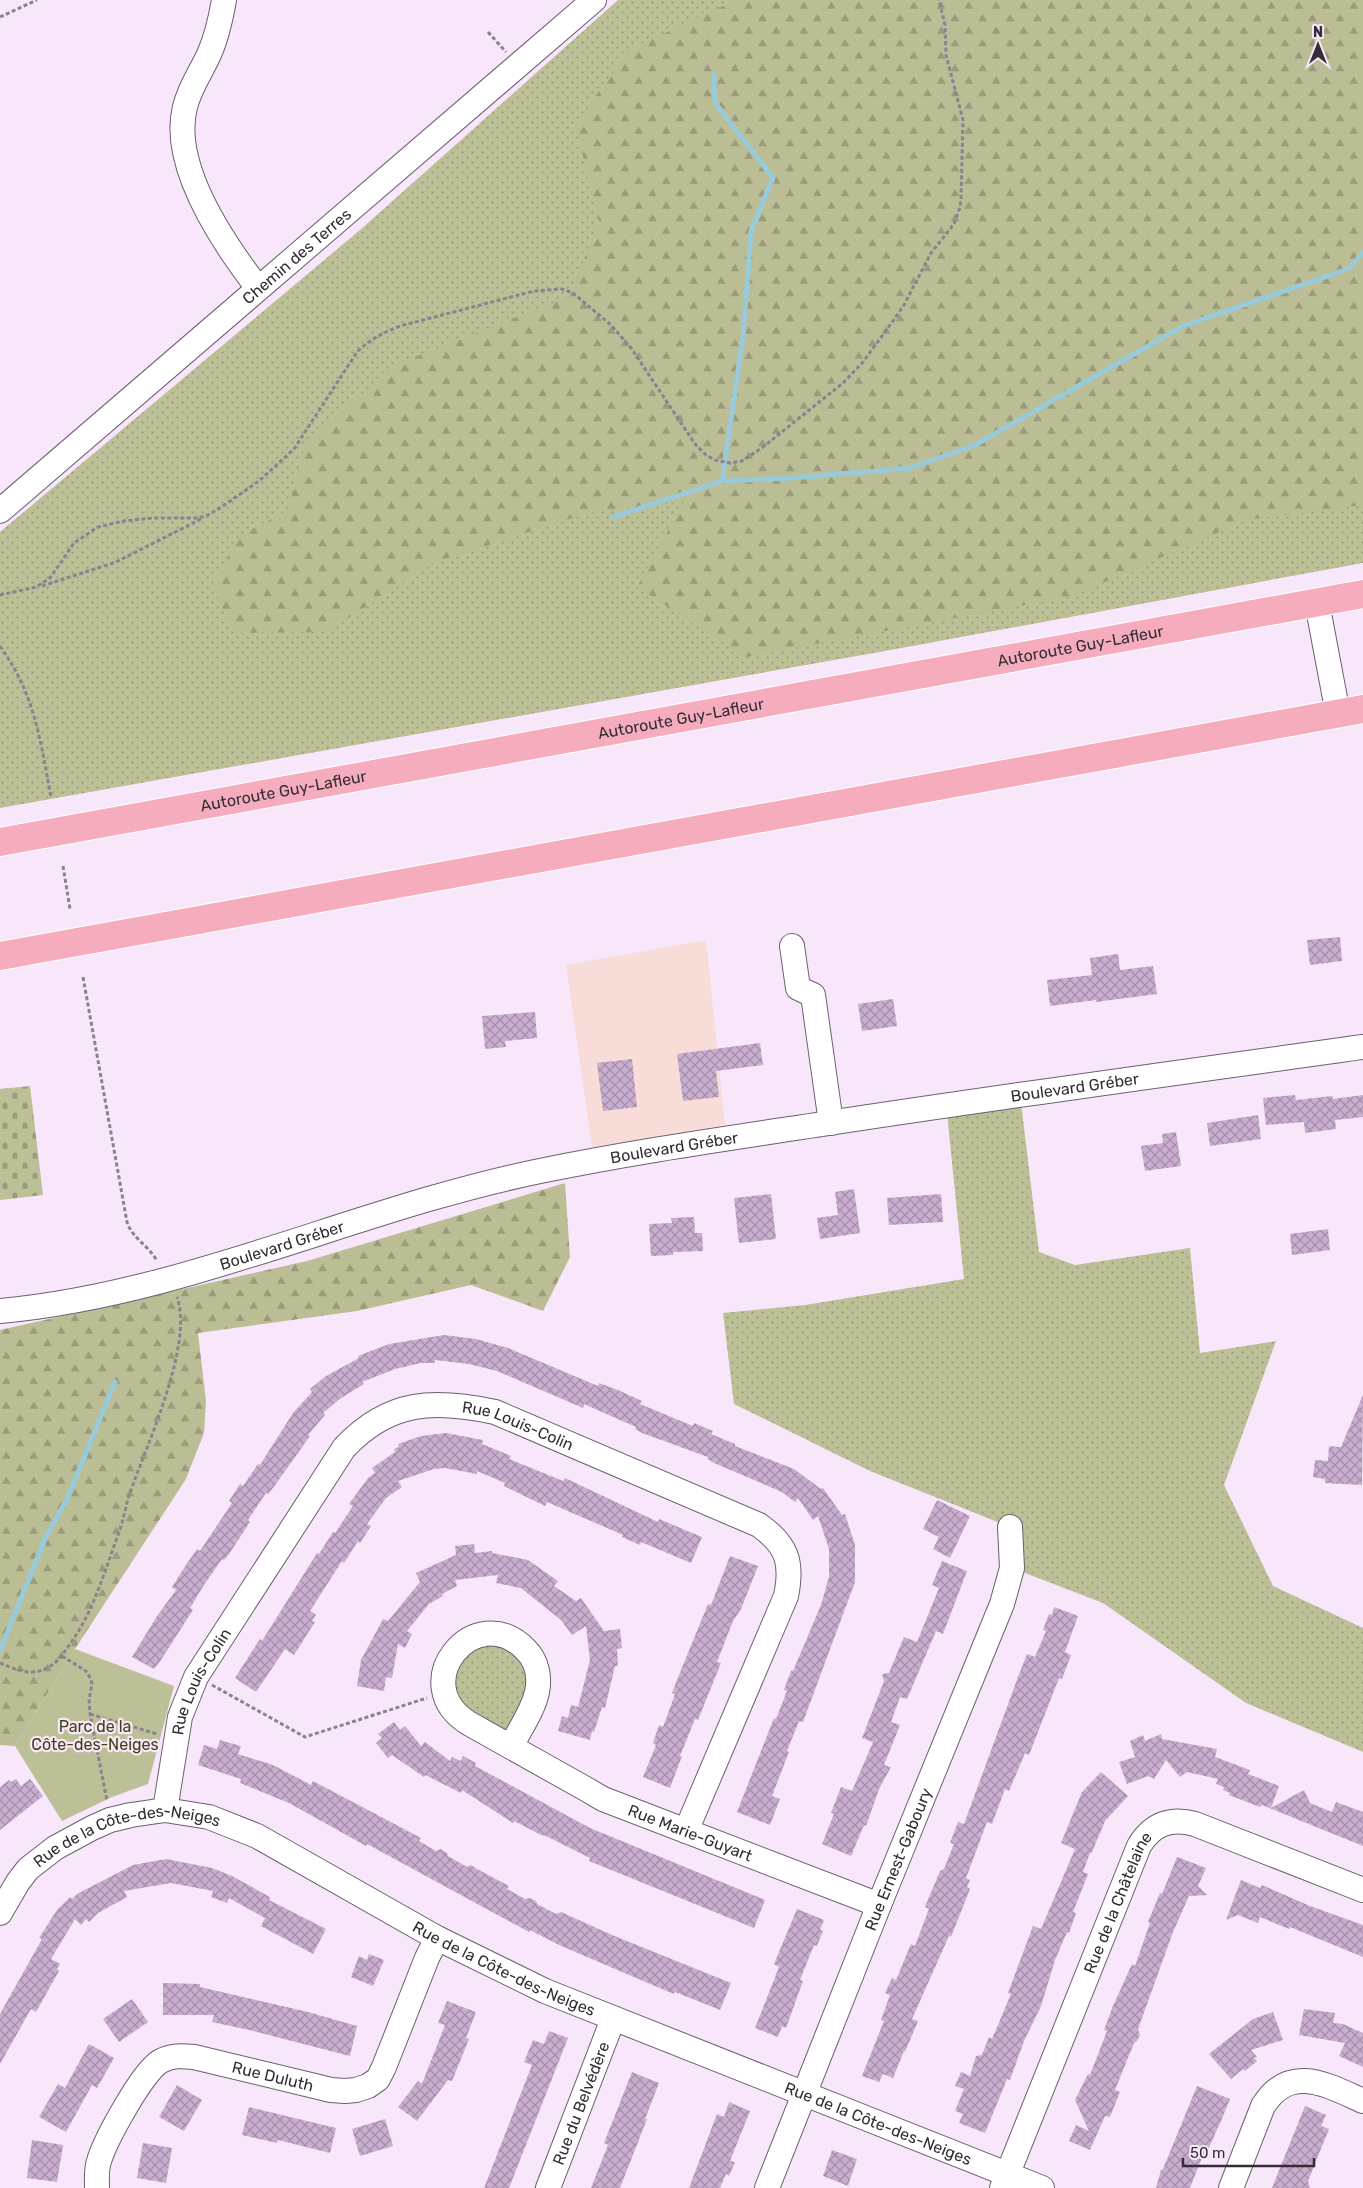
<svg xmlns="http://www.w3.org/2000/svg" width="1363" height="2188" font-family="Rubik,sans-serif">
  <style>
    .education { fill: #f7dcd8 }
    .grass { fill: url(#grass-dots) }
    .forest { fill: url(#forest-firs) }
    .cemetery { fill: url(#cemetery-stones) }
    .park { fill: #bcc096 }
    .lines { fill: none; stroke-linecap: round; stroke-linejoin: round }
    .stream { stroke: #99cada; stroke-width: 5 }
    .building { fill: url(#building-cross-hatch) }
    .minor-casing { stroke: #6d5e70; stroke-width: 26 }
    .highway-casing { stroke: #fff; stroke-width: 30 }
    .path { stroke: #8d818f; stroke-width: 3; stroke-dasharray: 4 2.5; stroke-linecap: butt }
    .minor { stroke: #fff; stroke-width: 24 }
    .highway { stroke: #f5adbd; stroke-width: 28 }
    .labels { text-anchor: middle; stroke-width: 4.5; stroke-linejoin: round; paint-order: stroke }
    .street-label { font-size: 16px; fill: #342d35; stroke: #f8e6fb }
    .park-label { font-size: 16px; fill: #404210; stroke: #f8e6fb }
  </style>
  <defs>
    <pattern id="grass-dots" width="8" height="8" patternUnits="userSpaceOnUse" patternTransform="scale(1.25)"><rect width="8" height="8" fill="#bcc096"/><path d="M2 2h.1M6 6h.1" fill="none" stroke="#9a9c7b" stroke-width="1.8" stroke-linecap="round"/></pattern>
    <pattern id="forest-firs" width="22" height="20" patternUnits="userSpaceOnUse" patternTransform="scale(1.25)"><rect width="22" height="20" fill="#bbbe95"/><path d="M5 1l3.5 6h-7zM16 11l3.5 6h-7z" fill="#999b7a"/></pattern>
    <pattern id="cemetery-stones" width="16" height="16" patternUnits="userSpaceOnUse" patternTransform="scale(1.25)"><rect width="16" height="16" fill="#bcc096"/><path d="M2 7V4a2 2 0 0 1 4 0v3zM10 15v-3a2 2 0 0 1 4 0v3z" fill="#9a9c7b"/></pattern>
    <pattern id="building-cross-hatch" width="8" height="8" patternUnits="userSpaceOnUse" patternTransform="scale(1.25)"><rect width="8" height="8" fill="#caaecf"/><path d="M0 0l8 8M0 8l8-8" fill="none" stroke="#a58ea9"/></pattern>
  </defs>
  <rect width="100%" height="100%" fill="#f8e6fb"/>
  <path class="education" d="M706 940 725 1125 592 1147 566 965Z"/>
  <g class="grass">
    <path d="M618 0H1363V563L885 651 0 808V532L360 230Z"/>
    <path d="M1020 1094 1039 1252 1075 1265 1190 1248 1200 1353 1276 1341 1224 1485 1273 1586 1363 1628V1752L1246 1703 1103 1603 1012 1568 1010 1527 870 1471 734 1404 723 1313 805 1305 964 1279 946 1104Z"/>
    <path d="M479 1635 534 1662 511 1747 450 1706 451 1654Z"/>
  </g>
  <g class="forest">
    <path d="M736 0H1363V505L1247 520 1073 596 746 657 637 587 684 501 588 513 433 563 327 632 234 633 212 585 239 536 288 510 306 440 399 363 570 296 599 221 575 124 629 50Z"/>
    <path d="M565 1183 570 1257 543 1311 471 1285 357 1311 198 1333 206 1401 204 1433 186 1479 75 1649 15 1746 0 1745V1330L307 1261Z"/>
  </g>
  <path class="cemetery" d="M30 1086 43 1195 0 1200V1089Z"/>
  <path class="park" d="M75 1649 174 1686 148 1784 112 1797 62 1821 15 1746Z"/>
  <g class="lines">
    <g class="stream">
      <path d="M714 74 715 103 773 178 751 231 743 337 722 481"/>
      <path d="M613 517 722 481 791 478 911 468 975 445 1183 326 1348 269 1363 253"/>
      <path d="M0 1651 45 1539 68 1497 115 1382"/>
    </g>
  </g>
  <g class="building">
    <path d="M1340 937 1342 961 1310 965 1307 940Z"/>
    <path d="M1118 954 1120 970 1153 966 1157 994 1096 1002V1000L1050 1006 1047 980 1092 975 1090 958Z"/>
    <path d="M893 999 897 1026 862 1031 858 1004Z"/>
    <path d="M535 1012 537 1038 505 1041 506 1047 485 1049 482 1016Z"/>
    <path d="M760 1043 763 1065 716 1071 719 1097 683 1101 677 1054Z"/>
    <path d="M632 1059 637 1107 603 1111 597 1063Z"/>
    <path d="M1295 1095 1296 1100 1332 1096 1333 1099 1363 1095V1117L1335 1120 1336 1129 1305 1133 1304 1122 1266 1125 1263 1098Z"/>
    <path d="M1258 1115 1261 1139 1210 1146 1207 1123Z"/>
    <path d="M1176 1132 1181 1166 1145 1171 1141 1146 1163 1143 1162 1134Z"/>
    <path d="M854 1189 860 1233 820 1239 817 1218 838 1215 835 1192Z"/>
    <path d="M771 1194 776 1239 739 1243 734 1198Z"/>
    <path d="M941 1194 943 1222 889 1225 887 1198Z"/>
    <path d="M694 1217 695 1233H702L703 1251 673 1252V1255L651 1256 649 1224 672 1223 671 1218Z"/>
    <path d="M1328 1229 1330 1250 1292 1255 1290 1234Z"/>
    <path d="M444 1335 476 1339 508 1348 598 1386 599 1383 618 1390 642 1401 640 1404 693 1426 694 1423 713 1431 711 1434 735 1444V1446L794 1469 821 1489 823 1488 842 1515 845 1514 855 1545V1582L803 1722 799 1721 787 1751 789 1752 772 1796 780 1799 770 1825 737 1812 774 1718 776 1719 787 1691 784 1690 791 1671H793L821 1605 829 1577V1549L818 1516 813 1520 798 1498 795 1502 782 1492 714 1463 708 1459V1457L642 1433 635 1429 636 1427 584 1404 583 1408 497 1371 469 1364 435 1360V1363H421L395 1369 362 1382 364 1384 341 1398 323 1413 325 1415 308 1435 310 1436 273 1488 268 1494 266 1493 248 1520 250 1522 229 1554 224 1560 222 1559 204 1585 190 1608 193 1610 159 1663 154 1669 132 1657 157 1616 176 1590 172 1587 186 1565 197 1549 200 1551 232 1503 229 1501 240 1484 243 1486 258 1464 260 1465 293 1413 312 1392 310 1389 326 1376 359 1358 358 1356 389 1344Z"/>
    <path d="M1363 1395 1362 1485 1325 1483V1479L1313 1477 1315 1460 1328 1461 1329 1446 1341 1447Z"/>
    <path d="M446 1433 483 1440 482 1444 511 1456 509 1459 563 1481 565 1478 658 1522 659 1519 702 1537 691 1563 641 1542 640 1545 622 1537 623 1535 547 1502 545 1506 504 1486 505 1483 477 1471V1474L445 1468 434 1469 398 1481 402 1487 386 1498 367 1524 371 1526 360 1543 358 1541 344 1563 342 1561 310 1611 316 1615 312 1621 315 1622 294 1655 285 1649 256 1692 235 1678 260 1639 262 1641 317 1553 319 1554 333 1532 335 1533 353 1506 349 1504 368 1478 375 1473 372 1468 395 1452 394 1449 399 1447 398 1444 421 1436Z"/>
    <path d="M937 1500 970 1516 950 1558 933 1549 939 1537 923 1529Z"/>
    <path d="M474 1544 475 1553 492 1551V1553L528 1560 558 1581 554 1586 576 1601 581 1598 604 1631 620 1629 622 1648 617 1649 618 1666H615L605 1708 602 1707 594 1732 592 1731 590 1740 558 1731 562 1716 568 1718 571 1705 578 1707 590 1660 586 1626 572 1635 561 1620 521 1588 496 1583 498 1575 455 1580 457 1586 442 1594 443 1596 429 1604 407 1631 412 1634 405 1648 398 1644 392 1678 386 1677 384 1691 357 1686 361 1660 383 1619 388 1621 420 1582 416 1573 456 1555 455 1546Z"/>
    <path d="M730 1556 758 1566 741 1609 733 1621 717 1662 721 1663 698 1720 695 1719 680 1756H682L670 1788 643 1777 656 1745 653 1743 659 1725 663 1727 675 1694 672 1693 679 1675 708 1604 711 1605Z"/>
    <path d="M942 1561 967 1571 943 1634 936 1631 907 1699 900 1697 891 1722 900 1725 884 1765 891 1767 879 1789 866 1826 864 1825 851 1856 822 1844 834 1814 831 1813 841 1787 852 1791 873 1742 862 1738 884 1681 882 1674 889 1673 904 1637 917 1642 939 1588 932 1585Z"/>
    <path d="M1054 1607 1078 1616 1065 1652 1071 1655 1062 1679 1059 1678 1029 1755 1025 1753 1009 1791 1005 1789 992 1824 987 1822 966 1878 970 1880 967 1887 970 1889 951 1937 949 1936 912 2019 918 2021 905 2052 904 2051 893 2078 883 2074 879 2082 862 2076 884 2021 881 2020 890 1995 885 1993 892 1978 896 1980 911 1944 915 1946 929 1909 925 1907 940 1871 944 1869 954 1844 950 1843 958 1822 964 1824 1018 1677 1027 1654 1035 1657 1046 1631 1043 1630 1049 1614 1052 1615Z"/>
    <path d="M394 1722 400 1730 405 1726 421 1746 425 1742 450 1761 452 1757 461 1761 463 1756 476 1763 475 1766 590 1828 765 1900 754 1928 589 1861 590 1858 544 1835 543 1836 514 1821 513 1823 462 1790 461 1793 425 1775 424 1777 392 1755 388 1758 376 1743 382 1738 378 1734Z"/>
    <path d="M1161 1734 1162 1739 1217 1749 1215 1757 1250 1770 1248 1774 1279 1786 1271 1808 1304 1790 1310 1803 1332 1812 1336 1802 1363 1812V1846L1262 1805 1260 1807 1229 1795 1230 1793 1223 1790 1224 1787 1216 1784 1218 1779 1187 1772 1180 1777 1166 1760 1154 1779 1148 1776 1127 1784 1119 1762 1135 1757 1130 1741 1143 1735 1145 1741Z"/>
    <path d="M220 1740 241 1746 238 1754 273 1765 311 1785 313 1781 421 1838 419 1841 436 1851 441 1849 447 1853 448 1856 467 1867 471 1865 477 1869 509 1886 507 1889 525 1899 530 1898 536 1901 537 1904 556 1914 561 1912 612 1935 731 1983 720 2010 675 1992 674 1994 662 1989 559 1945 530 1930 529 1932 367 1844 366 1846 289 1803 240 1783 241 1779 198 1765 204 1745 217 1749Z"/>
    <path d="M1101 1772 1128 1796 1105 1821 1092 1852 1090 1853 1083 1872 1088 1874 1073 1912 1076 1913 1069 1933 1067 1932 1055 1960 1041 2006 1024 2041 1010 2080 1007 2079 985 2133 959 2123 963 2114 955 2111 964 2089 955 2086 961 2072 970 2076 976 2056 982 2055 989 2037 992 2039 1011 1994 1008 1993 1033 1926 1041 1929 1075 1849 1061 1843 1082 1792Z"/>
    <path d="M16 1779 21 1786 30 1779 43 1796 0 1830V1787L9 1780 11 1782Z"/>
    <path d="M1177 1857 1206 1868 1198 1886 1207 1895 1189 1896 1173 1932 1138 2029 1140 2035 1137 2041 1134 2043 1115 2090 1120 2092 1110 2117 1105 2116 1090 2150 1069 2141 1076 2125 1089 2131 1075 2100 1088 2074 1090 2075 1107 2031 1104 2030 1113 2006 1132 1964 1135 1966 1150 1923 1148 1922 1160 1893 1162 1894Z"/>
    <path d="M166 1859 212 1868 232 1876 270 1897 269 1900 326 1929 313 1954 261 1926 265 1918 229 1898 227 1903 211 1897 213 1891 171 1883 124 1891 127 1897 98 1913 89 1922 86 1919 81 1925 75 1919 51 1959 60 1964 57 1969 59 1971 36 2012 31 2009 0 2064V2014L42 1939 39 1938 57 1910 70 1897 72 1899 77 1894 133 1865Z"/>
    <path d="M1241 1880 1260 1888 1262 1885 1310 1906 1363 1925V1957L1290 1927 1289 1929 1260 1917 1258 1923 1238 1915 1226 1920Z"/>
    <path d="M797 1909 824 1920 820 1930 823 1931 817 1946 814 1945 800 1980 803 1981 786 2028 782 2026 778 2037 755 2028 779 1967 774 1964Z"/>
    <path d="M369 1954 384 1960 373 1986 351 1977 359 1956 367 1960Z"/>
    <path d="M163 1983 200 1984V1987L308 2012 357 2026 350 2056 249 2030 212 2022 214 2015H163Z"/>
    <path d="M132 1999 148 2022 119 2042 103 2019Z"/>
    <path d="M447 2001 476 2012 466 2038 469 2039 452 2081 448 2080 417 2121 398 2107 418 2081 422 2084 445 2025 438 2023Z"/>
    <path d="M1304 2009 1335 2013 1333 2023 1343 2024 1363 2033V2067L1339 2056 1345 2043 1299 2035Z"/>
    <path d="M1273 2012 1283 2040 1251 2050 1257 2057 1254 2058 1257 2061 1245 2071 1243 2069 1231 2079 1209 2054 1253 2019Z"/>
    <path d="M549 2031 568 2038 509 2188H484L532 2065 524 2062 533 2040 544 2044Z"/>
    <path d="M89 2044 114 2058 97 2088 92 2085 66 2132 39 2117 58 2084 65 2088Z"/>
    <path d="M632 2072 659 2083 645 2119H647L620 2188H591L608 2145 604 2143Z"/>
    <path d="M177 2085 202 2100 184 2131 159 2117Z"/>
    <path d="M1197 2086 1230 2099 1221 2121 1205 2156 1203 2155 1190 2188H1156L1161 2170 1163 2169Z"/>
    <path d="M729 2102 750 2111 730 2161 735 2162 729 2176 726 2174 720 2188H689L717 2114 724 2117Z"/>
    <path d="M1305 2106 1326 2115 1321 2126 1329 2129 1308 2181 1310 2188H1272Z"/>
    <path d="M249 2107 336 2128 330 2153 278 2140 277 2143 242 2135Z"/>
    <path d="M385 2119 393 2146 360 2156 352 2129Z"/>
    <path d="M32 2140 63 2145 57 2182 27 2178Z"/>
    <path d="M143 2143 172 2148 166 2183 137 2178Z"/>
    <path d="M832 2150 857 2159 848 2186 823 2176Z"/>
  </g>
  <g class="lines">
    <g class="minor-casing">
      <g id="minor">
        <path d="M224 0C221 17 217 36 210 52 202 71 190 86 185 107 170 166 224 244 258 288"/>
        <path id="s1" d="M0 511 594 0"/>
        <path d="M1317 603 1338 714"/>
        <path d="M792 946 798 988 813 995 831 1123"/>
        <path id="s2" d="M0 1311C186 1294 358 1208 540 1171 632 1152 724 1139 816 1125 998 1097 1181 1072 1363 1047"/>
        <path id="s3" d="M511 1747C519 1730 533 1711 537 1692 540 1677 537 1661 526 1650 475 1597 404 1685 470 1724L586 1789 603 1799 879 1905"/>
        <path id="s4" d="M165 1810 180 1717 196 1677 344 1448C389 1400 434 1399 495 1412L759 1525C787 1545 793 1562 786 1596L686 1831"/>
        <path id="s5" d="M0 1913 18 1882 28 1869 55 1848 92 1828 110 1820 131 1815 165 1810 209 1817 257 1836 437 1938 545 1991 1042 2188"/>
        <path id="s6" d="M97 2188C97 2179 96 2170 99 2161 105 2141 143 2070 161 2061 171 2055 183 2056 194 2057L331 2090 345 2091 356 2090 368 2086 378 2079 384 2067 427 1958 437 1938"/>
        <path id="s7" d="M548 2188 613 2019"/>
        <path id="s8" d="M767 2188 879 1905 1002 1604 1012 1568 1010 1527"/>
        <path id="s9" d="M1002 2188 1139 1846C1152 1824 1171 1817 1195 1824L1363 1890"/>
        <path d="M1231 2188 1263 2106C1290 2063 1327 2085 1363 2101"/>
      </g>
    </g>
    <g class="highway-casing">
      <g id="highway">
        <path id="s10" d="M0 842 1363 594"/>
        <path d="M0 956 1363 709"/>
      </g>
    </g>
    <g class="path">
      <path d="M0 17 37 0"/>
      <path d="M488 32 506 52"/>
      <path d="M42 586 116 562 203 518"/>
      <path d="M0 595 36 587 50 578 74 543 98 527 124 521 153 518H198L206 516 220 508 259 481 294 449 357 352C370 339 383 333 400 326L534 291 562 289 573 293 611 325 631 348 695 444 706 455 715 460 730 463 742 461 763 447 843 383 863 362 893 321 904 305 931 253 954 224 960 207 961 198 963 120 946 55 945 25 939 0"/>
      <path d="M0 646C35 695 40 739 51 797"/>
      <path d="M63 866 70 909"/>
      <path d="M83 977 127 1222C132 1238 149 1246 157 1261"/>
      <path d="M62 1656 86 1671 91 1679 92 1685 89 1699 90 1714 107 1801"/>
      <path d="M0 1663C15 1669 31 1677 47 1668 59 1662 65 1651 72 1641 91 1614 100 1585 111 1555 115 1542 121 1529 124 1515 126 1508 127 1500 130 1493 146 1446 194 1345 177 1297"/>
      <path d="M212 1685 305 1737 427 1698"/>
      <path d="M90 1714 157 1734"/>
    </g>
    <use href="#minor" class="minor"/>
    <use href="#highway" class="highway"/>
  </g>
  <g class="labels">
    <g class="street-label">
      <text dy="6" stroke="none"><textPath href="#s1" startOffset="391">Chemin des Terres</textPath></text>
      <text dy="6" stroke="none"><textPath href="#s10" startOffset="1098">Autoroute Guy-Lafleur</textPath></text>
      <text dy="6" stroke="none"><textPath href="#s10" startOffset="692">Autoroute Guy-Lafleur</textPath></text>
      <text dy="6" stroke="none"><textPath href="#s10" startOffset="288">Autoroute Guy-Lafleur</textPath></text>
      <text dy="6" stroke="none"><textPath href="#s2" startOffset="1100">Boulevard Gréber</textPath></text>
      <text dy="6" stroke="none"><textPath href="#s2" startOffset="695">Boulevard Gréber</textPath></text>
      <text dy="6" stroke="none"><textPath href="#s2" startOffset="290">Boulevard Gréber</textPath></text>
      <text dy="6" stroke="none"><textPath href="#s4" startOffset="600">Rue Louis-Colin</textPath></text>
      <text dy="6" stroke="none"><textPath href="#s4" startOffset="135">Rue Louis-Colin</textPath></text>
      <text dy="6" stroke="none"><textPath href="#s3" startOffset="519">Rue Marie-Guyart</textPath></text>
      <text dy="6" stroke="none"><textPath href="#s5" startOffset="161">Rue de la Côte-des-Neiges</textPath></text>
      <text dy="6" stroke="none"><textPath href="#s8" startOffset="354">Rue Ernest-Gaboury</textPath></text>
      <text dy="6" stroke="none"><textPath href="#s9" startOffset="308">Rue de la Châtelaine</textPath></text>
      <text dy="6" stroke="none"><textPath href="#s5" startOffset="581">Rue de la Côte-des-Neiges</textPath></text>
      <text dy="6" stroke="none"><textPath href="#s6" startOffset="261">Rue Duluth</textPath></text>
      <text dy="6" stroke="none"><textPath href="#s7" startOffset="91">Rue du Belvédère</textPath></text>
      <text dy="6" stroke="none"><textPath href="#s5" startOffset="986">Rue de la Côte-des-Neiges</textPath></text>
    </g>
    <g class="park-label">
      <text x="95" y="1732">Parc de la<tspan x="95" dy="18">Côte-des-Neiges</tspan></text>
    </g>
  </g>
  <g transform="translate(1318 45)" stroke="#f8e6fb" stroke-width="4" paint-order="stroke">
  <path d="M0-4L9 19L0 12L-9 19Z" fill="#342d35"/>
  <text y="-8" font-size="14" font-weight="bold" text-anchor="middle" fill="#342d35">N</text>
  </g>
  <path d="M1183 2158v8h131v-8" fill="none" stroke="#342d35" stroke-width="2.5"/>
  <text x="1190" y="2158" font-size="15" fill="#342d35" stroke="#f8e6fb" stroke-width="4" paint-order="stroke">50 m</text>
</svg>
